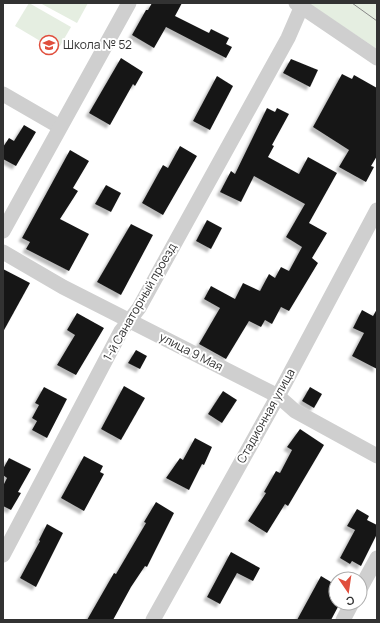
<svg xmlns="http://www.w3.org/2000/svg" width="380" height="623" font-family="Manrope,sans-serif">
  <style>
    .green { fill: #e5eee1 }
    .building { fill: #191919; filter: url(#shadow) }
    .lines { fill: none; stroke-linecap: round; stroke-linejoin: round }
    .street { stroke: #cfcfcf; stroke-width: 15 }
    .tram { stroke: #878787; stroke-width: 1 }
    .labels { text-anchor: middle; stroke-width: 4; stroke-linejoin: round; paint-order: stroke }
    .poi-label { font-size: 12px; fill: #323232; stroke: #fff; text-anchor: start }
    .street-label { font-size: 12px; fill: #323232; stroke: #fff }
  </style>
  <defs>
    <filter id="shadow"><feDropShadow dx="-3.5" dy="3.5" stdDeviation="1" flood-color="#0004"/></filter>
  </defs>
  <rect width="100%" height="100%" fill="#fff"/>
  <g class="green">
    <path d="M29 3 71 27 57 51 15 26Z"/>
    <path d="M40 3H88L77 23Z"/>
    <path d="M308 3H377V49Z"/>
  </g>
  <g class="building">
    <path d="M152 3H182L175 16 209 33 211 29 229 38 226 44 232 47 226 58 166 27 154 48 132 35 146 10H148Z"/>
    <path d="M121 58 143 72 135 86 133 84 110 125 89 113Z"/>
    <path d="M291 59 318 70 310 87 283 73Z"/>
    <path d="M342 74 352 79 354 75 377 88V156L371 166 374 167 366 182 339 167 349 150 313 127Z"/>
    <path d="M217 76 233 86 210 130 193 121Z"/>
    <path d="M267 108 275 112 277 108 289 114 272 145 274 146 268 157 299 174 308 157 337 173 309 223 327 233 312 258 318 263 289 311 281 307 272 324 265 320 261 327 249 321 226 359 199 344 220 308 204 299 211 286 235 299 243 283 260 291 269 274 275 278 281 267 289 271 302 247 286 237 305 204 254 176 241 202 220 192 231 171 235 174Z"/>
    <path d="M24 125 36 132 16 166 3 159V147L9 138 14 141Z"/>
    <path d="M180 146 197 156 163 215 142 203 163 165 168 168Z"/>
    <path d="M70 150 89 161 73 188 78 191 60 219 89 234 69 271 26 249 30 242 22 238Z"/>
    <path d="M106 185 121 193 111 212 95 204Z"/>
    <path d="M207 220 222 228 211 249 196 241Z"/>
    <path d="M131 224 153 235 121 295 97 282Z"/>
    <path d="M3 269 30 283 3 332Z"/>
    <path d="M377 309V369L352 356 364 333 353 328 362 310 373 316Z"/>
    <path d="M77 313 104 328 76 375 57 365 75 335 67 330Z"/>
    <path d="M136 350 147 356 140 369 128 363Z"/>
    <path d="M124 386 145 398 121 440 101 429Z"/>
    <path d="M44 387 67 399 47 438 32 430 37 421 32 418 39 405 35 403Z"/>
    <path d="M310 387 322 394 314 408 302 401Z"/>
    <path d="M223 391 237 400 222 423 208 414Z"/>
    <path d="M300 429 324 445 288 506 285 504 267 533 248 521 266 493 264 492 276 471 280 473 292 450 287 447Z"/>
    <path d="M195 438 212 447 204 465 202 464 189 490 166 478 180 458 183 460Z"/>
    <path d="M84 456 103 466 100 472 104 474 84 511 61 498Z"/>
    <path d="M9 458 31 469 18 492 21 493 11 510 3 506V486L7 478 3 475V469Z"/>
    <path d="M156 502 174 513 147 567 145 566 131 587 113 620H87L114 573 116 574 146 523 144 522Z"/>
    <path d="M357 509 369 516 367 520 377 525V534L361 566 352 561 350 564 340 558 355 530 347 526Z"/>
    <path d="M47 524 63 533 36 587 20 578 40 541 39 540Z"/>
    <path d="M231 552 260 568 253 581 237 573 220 604 207 597Z"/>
    <path d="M321 576 336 585V603H340L331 620H297Z"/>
  </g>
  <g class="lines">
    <g class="street">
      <path d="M296 3 377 58"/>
      <path d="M3 94 60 127"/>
      <path d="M3 231 129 3"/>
      <path d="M3 252 63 287 278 396 295 411 377 456"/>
      <path d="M3 555 121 331 139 308 288 38 301 8"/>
      <path d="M360 589 377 558"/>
      <path d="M153 620 278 396 377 210"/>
      <path d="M343 620 352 603"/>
    </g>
    <path class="tram" d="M352 3 377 21"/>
  </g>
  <defs>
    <g id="school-ring" transform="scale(1)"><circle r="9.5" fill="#fff" stroke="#e04e3c" stroke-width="1.5"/><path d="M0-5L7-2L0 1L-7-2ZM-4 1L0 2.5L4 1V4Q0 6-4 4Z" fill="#e04e3c"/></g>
  </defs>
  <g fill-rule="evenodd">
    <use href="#school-ring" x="49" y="45"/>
  </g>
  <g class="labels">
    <g class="poi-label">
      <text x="63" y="49">Школа № 52</text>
    </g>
    <g class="street-label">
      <text transform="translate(140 302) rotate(-60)" y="4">1-й Санаторный проезд</text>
      <text transform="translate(191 352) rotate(27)" y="4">улица 9 Мая</text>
      <text transform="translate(266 416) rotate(-61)" y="4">Стадионная улица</text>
    </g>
  </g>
  <rect width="380" height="623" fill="none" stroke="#323232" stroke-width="8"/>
  <g transform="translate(348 591) rotate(167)"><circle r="19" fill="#ffffff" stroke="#adadad"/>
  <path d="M0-3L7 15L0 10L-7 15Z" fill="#e04e3c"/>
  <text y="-6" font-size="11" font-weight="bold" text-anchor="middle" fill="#323232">С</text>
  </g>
</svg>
